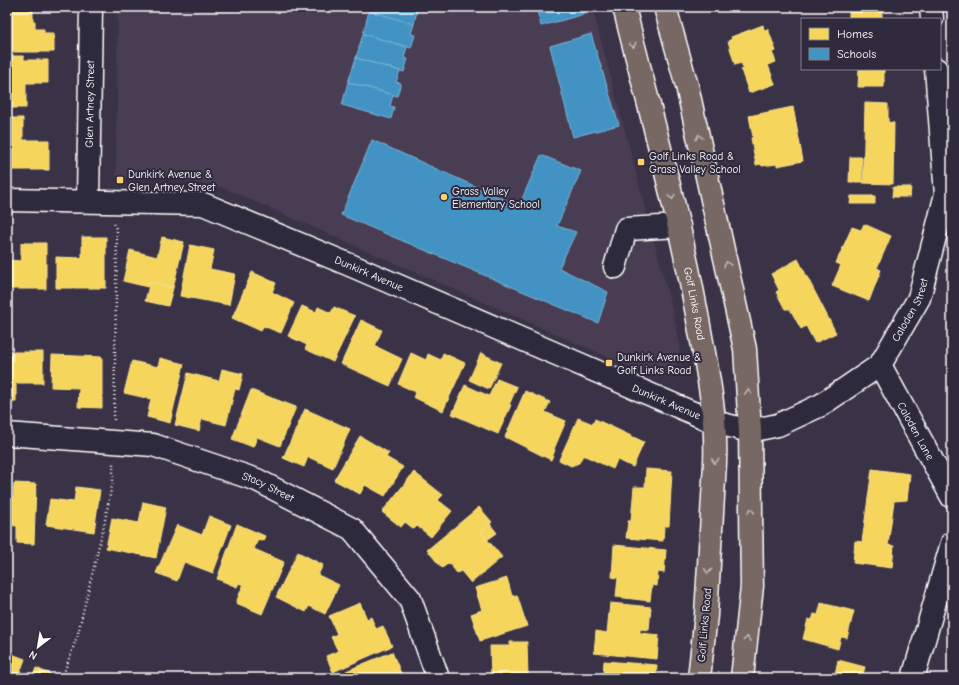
<svg xmlns="http://www.w3.org/2000/svg" width="959" height="685" font-family="'Comic Neue',sans-serif">
  <style>
    .built { fill: #483d53 }
    .homes { fill: #f6d55c; stroke: #f9e28d }
    .schools { fill: #4393c3; stroke: #7bb3d5 }
    .lines { fill: none; stroke-linecap: round; stroke-linejoin: round }
    .minor-casing { stroke: #fff; stroke-width: 25 }
    .major-casing { stroke: #fff; stroke-width: 25 }
    .path { stroke: #fff; stroke-width: 2.5; stroke-dasharray: 1 3; stroke-linecap: butt }
    .minor { stroke: #2f2a3d; stroke-width: 22 }
    .major { stroke: #776864; stroke-width: 22 }
    .oneway { stroke: #bbb4b2 }
    .poi-dot { fill: #ffd166; stroke: #2f2a3d; stroke-width: 1.5 }
    .labels { text-anchor: middle; stroke-width: 4; stroke-linejoin: round; paint-order: stroke }
    .street-label { font-size: 11px; fill: #fff; stroke: #2f2a3d }
    .poi-label { font-size: 11px; fill: #fff; stroke: #2f2a3d; text-anchor: start }
  </style>
  <rect width="100%" height="100%" fill="#3a3347"/>
  <filter id="ink" filterUnits="userSpaceOnUse"><feTurbulence type="fractalNoise" baseFrequency=".025" numOctaves="2"/><feDisplacementMap in="SourceGraphic" scale="8" xChannelSelector="R" yChannelSelector="G"/><feConvolveMatrix kernelMatrix="1 2 1 2 8 2 1 2 1" color-interpolation-filters="sRGB"/></filter>
  <g filter="url(#ink)">
    <path class="built" d="M118 7H592L672 309 680 345 679 357 672 372 658 377 651 376 224 188 172 178 116 177Z"/>
    <g class="homes">
      <path d="M849 8 882 9V19H849Z"/>
      <path d="M8 9H33V21H35V29H44V33H54V52H7V33L11 29V22H8Z"/>
      <path d="M763 25 764 30 768 29 776 51 772 52 776 62 768 65 775 84 749 93 741 70 744 69 741 63 735 65 728 41 732 39 731 37Z"/>
      <path d="M7 56H24V60H48V83H26V108H7Z"/>
      <path d="M859 69H884V87H858Z"/>
      <path d="M865 103 888 104V122L894 123 893 184 863 183Z"/>
      <path d="M793 107 803 161 777 166V164L762 166 761 164 756 165 751 138 753 137 749 116Z"/>
      <path d="M7 118H23V140H49V170H7Z"/>
      <path d="M850 157H862V182H849Z"/>
      <path d="M893 187H911L910 197H892Z"/>
      <path d="M851 196H875V204H850Z"/>
      <path d="M864 224 891 236 877 268 881 270 869 301 832 286 841 265 836 263 852 227 861 230Z"/>
      <path d="M82 237H106V288H56V257L82 258Z"/>
      <path d="M162 237 184 242 173 288 150 282 148 287 123 281 130 250 157 257Z"/>
      <path d="M21 243H46V289H7V260L21 261Z"/>
      <path d="M190 245 214 250 210 269 235 274 229 305 180 296Z"/>
      <path d="M798 259 836 333 815 343 806 326 801 329 790 309H785L776 292 779 290 771 274Z"/>
      <path d="M252 272 276 283 272 292 294 303 281 333 263 326 261 331 232 318Z"/>
      <path d="M150 282 173 288 168 306 145 301Z"/>
      <path d="M302 306 316 312 318 307 331 313 334 307 355 316 333 362 305 349 307 345 288 336Z"/>
      <path d="M361 320 382 330 375 346 402 359 390 386 341 364Z"/>
      <path d="M7 352H43V383H16V402H7Z"/>
      <path d="M411 353 426 360 428 354 441 360 443 353 465 363 443 411 413 397 416 392 398 384Z"/>
      <path d="M481 353 501 363 489 389 469 380Z"/>
      <path d="M52 355 102 357V408L78 407 79 388 51 387Z"/>
      <path d="M160 358 184 364 170 423 147 417 151 399 124 393 132 361 158 367Z"/>
      <path d="M222 369 243 374 239 390 235 389 226 425 202 419 199 431 175 425 188 373 219 381Z"/>
      <path d="M497 379 517 387 509 405H511L498 434 452 414 465 385 489 396Z"/>
      <path d="M251 390 296 407 280 446 257 437 253 447 232 439Z"/>
      <path d="M525 391 550 402 545 412 566 421 554 449 555 450 551 460 505 437Z"/>
      <path d="M305 409 350 429 333 468 308 457 304 467 283 458Z"/>
      <path d="M578 418 593 424 595 419 644 442 633 467 617 460 613 469 583 455 579 463 571 466 559 460Z"/>
      <path d="M360 436 389 453 386 457 403 467 385 496 365 485 360 494 334 480Z"/>
      <path d="M646 469 672 471 669 526H664L663 541 626 538 628 521H631L634 487H645Z"/>
      <path d="M872 469 910 474 907 500 894 501 888 545 894 546 892 568 853 563 855 541 862 542Z"/>
      <path d="M414 472 443 495 438 500 452 511 431 537 417 526 414 529 405 522 401 527 382 512Z"/>
      <path d="M14 483 36 484 34 544 17 543V526L7 525V498H13Z"/>
      <path d="M76 487 100 490 94 532 46 525 50 499 74 502Z"/>
      <path d="M143 502 166 507 156 558 106 548 112 518 139 523Z"/>
      <path d="M479 507 492 522 481 532 502 557 471 583 461 571 457 573 449 563 442 568 427 550Z"/>
      <path d="M209 516 231 525 213 573 184 562 177 581 156 573 177 525 202 535Z"/>
      <path d="M237 524 265 536 263 541 258 539 254 549 284 562 262 614 236 603 243 585 239 583 237 587 217 579Z"/>
      <path d="M490 524 497 533 487 540 481 532Z"/>
      <path d="M614 545 666 550 664 573 658 572 657 586 652 585 650 601 616 597 618 578 612 577Z"/>
      <path d="M298 552 323 565 318 575 339 585 325 614 309 606 306 612 276 597Z"/>
      <path d="M507 578 512 596 517 595 527 626 480 641 471 614 482 610 475 588Z"/>
      <path d="M360 603 367 619 371 617 376 629 383 626 392 646 333 672 326 656 338 651 331 637 337 634 329 616Z"/>
      <path d="M610 603 651 607 649 630 640 629V633L659 635 657 659 594 653 596 631 607 633Z"/>
      <path d="M821 603 854 611 847 638 841 637 838 649 803 639 808 619 812 620 814 614 818 615Z"/>
      <path d="M510 642H527L528 678H491L490 646H510Z"/>
      <path d="M392 652 403 678H349L346 671Z"/>
      <path d="M9 653 25 659 19 675 7 670Z"/>
      <path d="M838 660 865 667 862 678H826L828 673 835 674Z"/>
      <path d="M604 661 657 665 656 678H603Z"/>
      <path d="M36 668 50 674 48 678 33 676Z"/>
      <path d="M7 670 26 678 27 674 38 678H7Z"/>
    </g>
    <g class="schools">
      <path d="M371 7H402L417 11 414 24 369 11Z"/>
      <path d="M536 7H583L585 14 541 26Z"/>
      <path d="M369 11 414 24 411 34 415 35 411 48 363 34Z"/>
      <path d="M363 34 407 47 404 58 408 59 404 72 356 58Z"/>
      <path d="M591 34 619 125 573 137 550 46Z"/>
      <path d="M356 58 400 71 396 82 401 83 397 96 348 82Z"/>
      <path d="M348 82 393 95 390 106 394 107 391 119 342 105Z"/>
      <path d="M372 140 519 206 541 155 581 171 557 226 576 232 559 268 608 292 598 323 341 215Z"/>
    </g>
    <g class="lines">
      <g class="minor-casing">
        <g id="minor">
          <path d="M931 7 932 19"/>
          <path id="s1" d="M7 200 203 204 350 265 714 422 750 431 778 425 821 405 880 365 919 298 946 194 936 69"/>
          <path id="s2" d="M88 200 91 7"/>
          <path d="M615 267 626 229 679 226"/>
          <path id="s3" d="M880 365 952 497"/>
          <path id="s4" d="M7 434 153 445 257 480 352 529 410 599 438 678"/>
          <path d="M913 678 952 543"/>
        </g>
      </g>
      <g class="major-casing">
        <g id="major">
          <path id="s5" d="M624 7C651 115 681 222 700 331 708 374 717 418 715 463L706 615 699 678"/>
          <path d="M665 7 687 86 745 349 750 431 752 586 742 678"/>
        </g>
      </g>
      <g class="path">
        <path d="M114 420 117 231 114 224"/>
        <path d="M62 678 77 637 104 525 113 480V463"/>
      </g>
      <use href="#minor" class="minor"/>
      <use href="#major" class="major"/>
    </g>
    <defs><path id="oneway-chevron" d="M-2-3.5L2.5 0L-2 3.5" fill="none" stroke-width="1.6" stroke-linecap="round" stroke-linejoin="round"/></defs>
    <g class="oneway">
      <use href="#oneway-chevron" transform="translate(633 45) rotate(76)"/>
      <use href="#oneway-chevron" transform="translate(699 137) rotate(-102)"/>
      <use href="#oneway-chevron" transform="translate(672 197) rotate(76)"/>
      <use href="#oneway-chevron" transform="translate(727 264) rotate(-102)"/>
      <use href="#oneway-chevron" transform="translate(748 392) rotate(-93)"/>
      <use href="#oneway-chevron" transform="translate(715 461) rotate(93)"/>
      <use href="#oneway-chevron" transform="translate(751 511) rotate(-91)"/>
      <use href="#oneway-chevron" transform="translate(708 571) rotate(94)"/>
      <use href="#oneway-chevron" transform="translate(747 639) rotate(-84)"/>
    </g>
  </g>
  <g class="poi-dot">
    <rect x="637" y="158" width="8" height="8" rx="2"/>
    <rect x="116" y="176" width="8" height="8" rx="2"/>
    <circle cx="444" cy="197" r="4"/>
    <rect x="605" y="359" width="8" height="8" rx="2"/>
  </g>
  <g class="labels">
    <g class="street-label">
      <text dy="4" stroke="none"><textPath href="#s2" startOffset="96">Glen Artney Street</textPath></text>
      <text dy="4" stroke="none"><textPath href="#s1" startOffset="376">Dunkirk Avenue</textPath></text>
      <text dy="4" stroke="none"><textPath href="#s5" startOffset="305">Golf Links Road</textPath></text>
      <text dy="4" stroke="none"><textPath href="#s1" startOffset="999">Caloden Street</textPath></text>
      <text dy="4" stroke="none"><textPath href="#s1" startOffset="700">Dunkirk Avenue</textPath></text>
      <text dy="4" stroke="none"><textPath href="#s3" startOffset="75">Caloden Lane</textPath></text>
      <text dy="4" stroke="none"><textPath href="#s4" startOffset="269">Stacy Street</textPath></text>
      <text transform="translate(704 625) rotate(-85)" y="4">Golf Links Road</text>
    </g>
    <g class="poi-label">
      <text x="649" y="160">Golf Links Road &amp;<tspan x="649" dy="13">Grass Valley School</tspan></text>
      <text x="128" y="178">Dunkirk Avenue &amp;<tspan x="128" dy="13">Glen Artney Street</tspan></text>
      <text x="452" y="195">Grass Valley<tspan x="452" dy="13">Elementary School</tspan></text>
      <text x="617" y="361">Dunkirk Avenue &amp;<tspan x="617" dy="13">Golf Links Road</tspan></text>
    </g>
  </g>
  <rect width="959" height="685" fill="none" stroke="#2f2a3d" stroke-width="24"/>
  <rect x="12" y="12" width="935" height="661" fill="none" stroke="#fff" stroke-width="1.5" filter="url(#ink)"/>
  <rect x="801" y="18" width="140" height="52" fill="#2f2a3d" stroke="#827f8b"/>
  <rect x="809" y="28" width="20" height="12" fill="#f6d55c" stroke="#827f8b"/>
  <text x="837" y="38" font-size="12" fill="#ffffff">Homes</text>
  <rect x="809" y="48" width="20" height="12" fill="#4393c3" stroke="#827f8b"/>
  <text x="837" y="58" font-size="12" fill="#ffffff">Schools</text>
  <g transform="translate(38 647) rotate(211)" stroke="#2f2a3d" stroke-width="3" paint-order="stroke">
  <path d="M0-3L7 15L0 10L-7 15Z" fill="#ffffff"/>
  <text y="-6" font-size="11" font-weight="bold" text-anchor="middle" fill="#ffffff">N</text>
  </g>
</svg>
